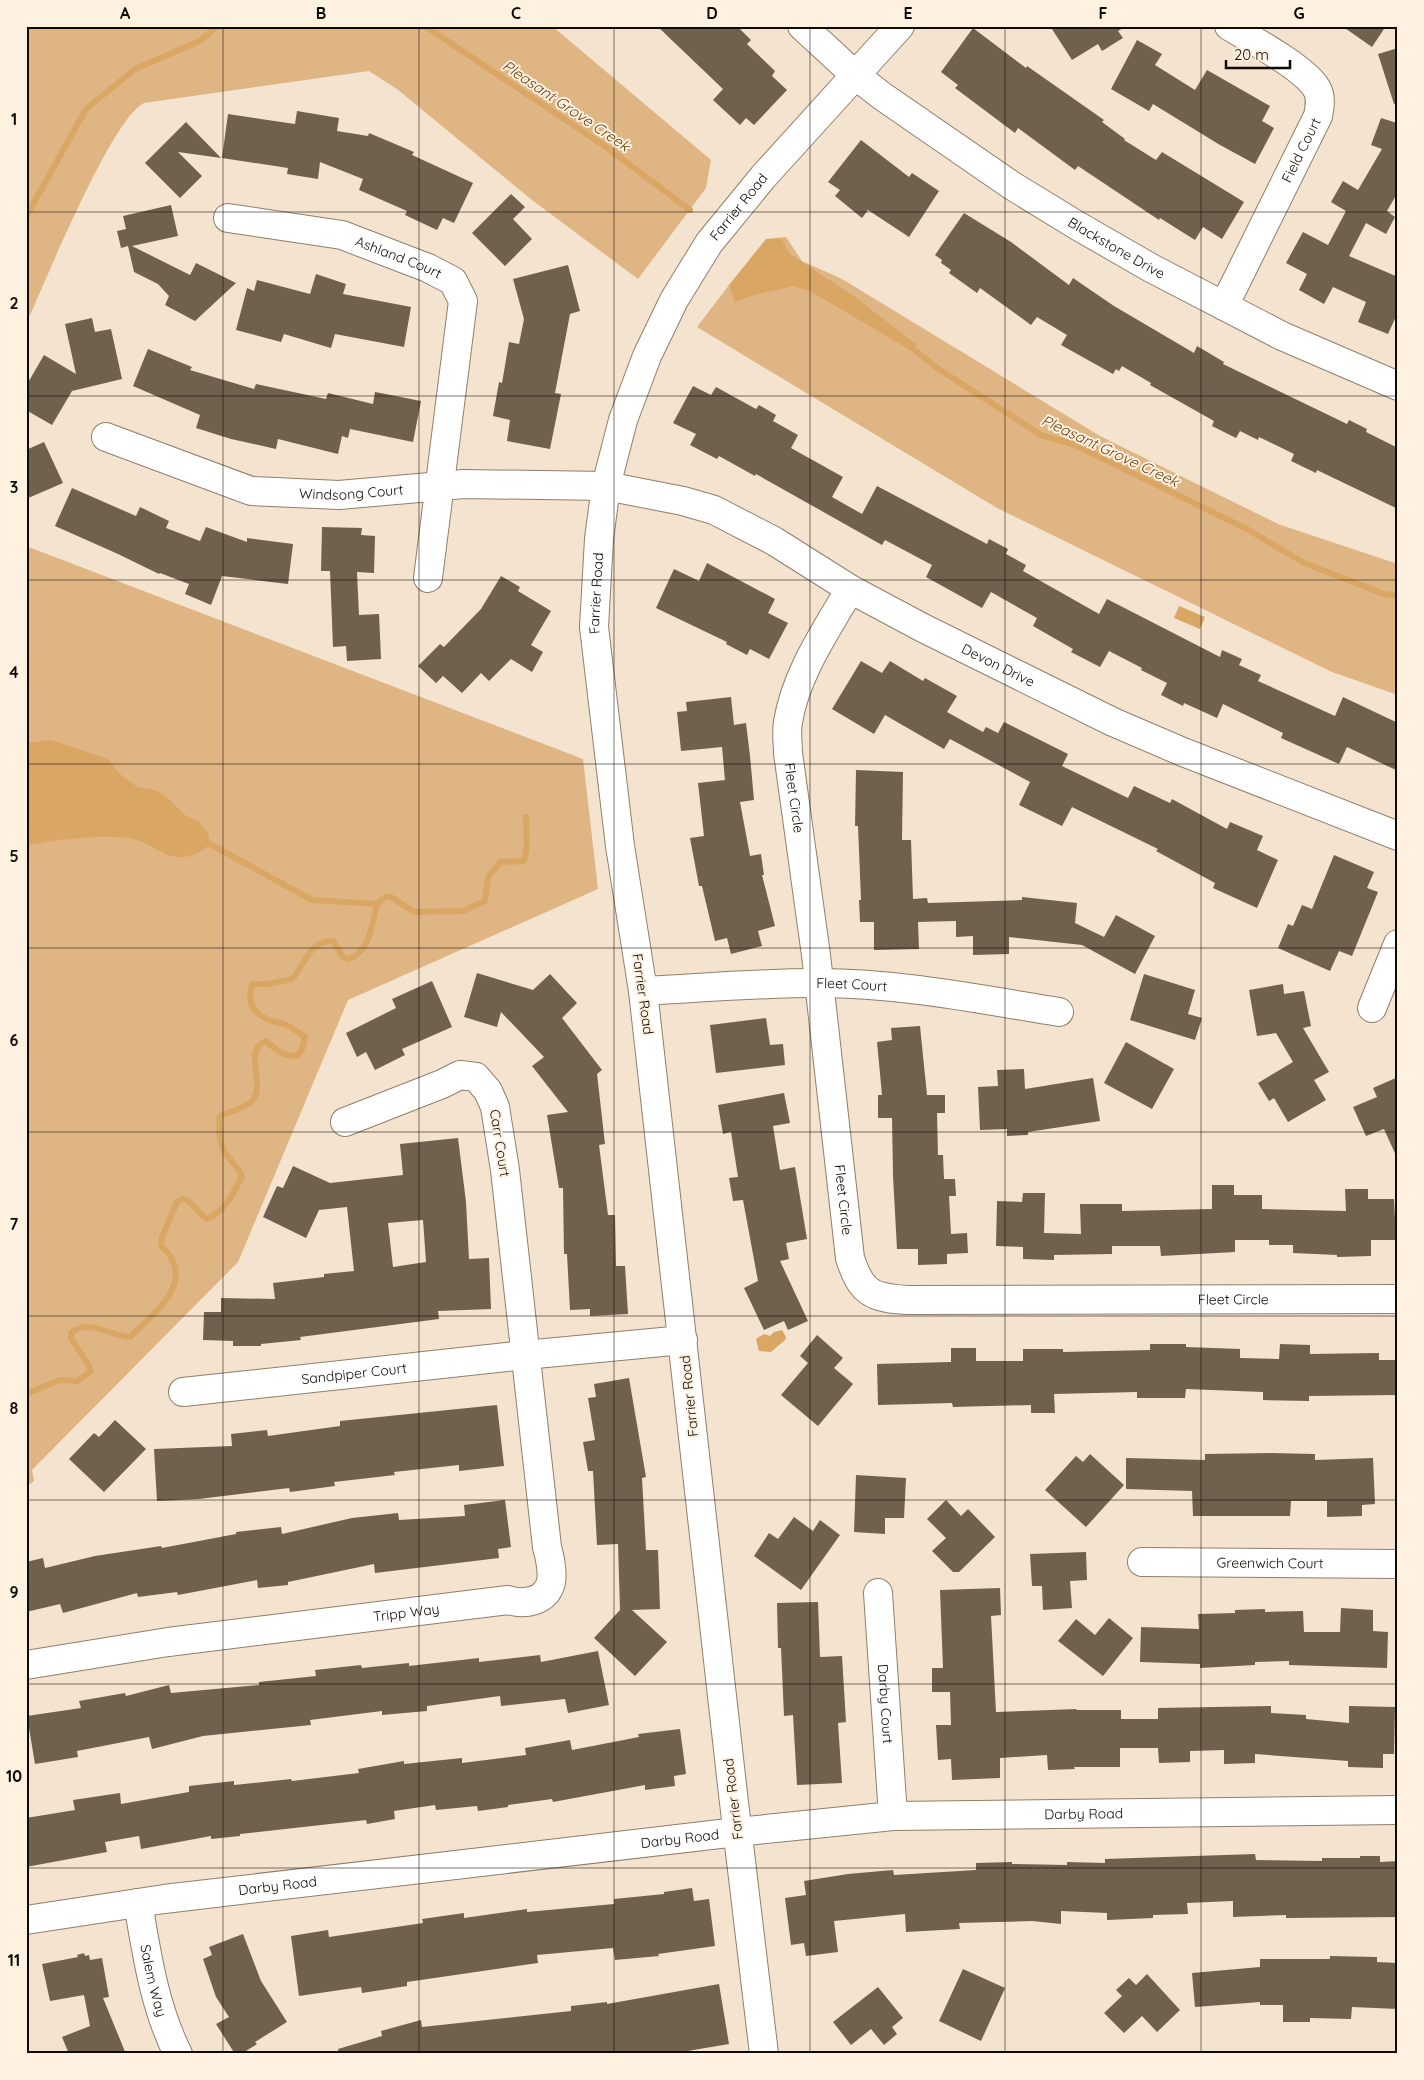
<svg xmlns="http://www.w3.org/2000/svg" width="1424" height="2080" font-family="Quicksand,sans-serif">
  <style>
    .green { fill: #dfb583 }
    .water { fill: #daa664 }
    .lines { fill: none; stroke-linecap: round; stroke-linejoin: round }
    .stream { stroke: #daa664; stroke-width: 6 }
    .building { fill: #70614f; fill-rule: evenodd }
    .minor-casing { stroke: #8f7f6c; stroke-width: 30 }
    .minor { stroke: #fff; stroke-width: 28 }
    .grid { fill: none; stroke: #100a05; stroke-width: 1; stroke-opacity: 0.55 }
    .labels { text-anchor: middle; stroke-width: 4; stroke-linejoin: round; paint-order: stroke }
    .street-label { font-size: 14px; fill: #100a05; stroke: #fff1e0 }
    .water-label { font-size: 15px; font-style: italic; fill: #674411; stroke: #fff1e0 }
    .neatline { fill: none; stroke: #100a05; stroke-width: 2 }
    .grid-label { font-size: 16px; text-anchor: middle; font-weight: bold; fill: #100a05 }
  </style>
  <rect width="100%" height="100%" fill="#f4e3ce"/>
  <g class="green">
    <path d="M26 26H552L711 160 706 188 638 279 532 200 397 89 369 71 144 103C111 119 45 283 26 324Z"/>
    <path d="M786 237 802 261 842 279 1100 436 1278 524 1398 564V695L1332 672 997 508 697 327 729 285 769 239Z"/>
    <path d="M26 546 583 759 598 889 348 1000 238 1262 32 1470 34 1481 26 1487Z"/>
  </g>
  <g class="water">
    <path d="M781 238 790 254 855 297 917 345 910 350 810 291 793 286 754 295 735 302 729 285 766 239Z"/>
    <path d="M1179 606 1205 617 1200 629 1174 618Z"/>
    <path d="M51 740 108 759 120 774 137 787 155 790 168 798 185 815 199 822 208 833 210 844C201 852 192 858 179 857 164 857 151 844 137 840 116 832 49 840 26 846V743Z"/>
    <path d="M782 1330 786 1337 785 1340 771 1352 759 1351 756 1339 764 1334 770 1336 774 1332Z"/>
  </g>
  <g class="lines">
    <g class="stream">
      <path d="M425 26 606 147 690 210"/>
      <path d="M26 217 86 109 135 69 200 41 217 26"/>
      <path d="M907 344 937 368 1041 435 1075 445 1247 529 1304 563 1384 594 1398 596"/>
      <path d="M202 842 210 844 312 900 377 904 385 897H391L414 912 463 911 485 901 488 877 500 862 524 861 527 846 526 817"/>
      <path d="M26 1394 60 1380 77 1381 90 1372 89 1366 71 1338V1333C89 1318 110 1336 130 1337 155 1313 199 1279 161 1246L162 1237 177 1202 182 1199C194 1201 195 1212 207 1219 225 1212 233 1193 242 1177 239 1168 232 1162 226 1154 219 1145 218 1126 220 1116 230 1111 244 1109 252 1101 267 1084 242 1050 266 1041 276 1050 283 1056 297 1056L302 1049 305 1037C298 1032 292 1027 284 1024 278 1022 270 1022 265 1018 250 1010 248 999 252 984H268L292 979C304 966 310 939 333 941L343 957 348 959C370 953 372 924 377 904"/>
    </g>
  </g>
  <g class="building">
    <path d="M657 26H737L751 40 747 44 775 71 772 76 787 90 754 125 746 118 740 125 713 100 723 89Z"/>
    <path d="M1050 26H1127L1118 31 1123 38 1102 51 1098 44 1072 60Z"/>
    <path d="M1342 26H1386L1372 47Z"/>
    <path d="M973 28 1026 68 1027 66 1104 120 1102 122 1125 139 1124 140 1156 160 1162 152 1244 202 1222 239 1203 227 1195 240 1160 218 1159 220 1078 166 1075 170 1018 128 1015 133 955 88 958 85 941 72Z"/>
    <path d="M1137 40 1162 54 1155 65 1195 90 1207 70 1270 106 1262 121 1274 128 1255 164 1220 145 1153 104 1149 111 1111 89Z"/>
    <path d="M1398 48V104H1394L1378 54Z"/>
    <path d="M297 111 339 118 337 131 368 136 369 133 414 152 412 155 473 183 454 223 443 218 437 230 405 215 407 211 359 190 363 179 320 162 318 179 287 174 288 168 222 158 228 114 295 124Z"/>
    <path d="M1381 118 1397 123 1398 121V192L1387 211 1395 217 1386 234 1366 223 1349 256 1398 277V312L1388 334 1358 322 1366 302 1333 287 1324 304 1299 290 1307 274 1286 263 1303 232 1328 245 1346 211 1331 202 1343 181 1358 190 1382 149 1371 145Z"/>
    <path d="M186 122 221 158 178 152 202 176 180 198 145 163Z"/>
    <path d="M861 140 909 177 912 173 939 191 909 237 868 210 862 218 835 196 840 190 828 182Z"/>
    <path d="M511 194 525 207 513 219 532 239 505 266 472 233Z"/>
    <path d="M171 205 178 236 132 246 190 275 196 263 236 283 195 321 165 305 169 296 158 284 134 272 128 246 121 248 117 231 126 229 123 216Z"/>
    <path d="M964 213 1011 242 1069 285 1073 278 1114 306 1194 353 1197 346 1224 362 1223 364 1347 424 1349 420 1367 429 1366 432 1398 448V509L1317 470 1316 473 1291 461 1294 454 1259 437 1258 440 1240 431 1236 438 1212 426 1214 421 1150 385 1151 383 1122 366 1119 371 1116 369 1113 374 1061 345 1067 335 1037 317 1031 325 980 288 977 293 949 273 951 270 941 263 942 260 935 255Z"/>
    <path d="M568 265 580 311 570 314 555 393 561 394 550 449 507 441 510 420 493 416 499 382 502 383 509 342 519 344 524 319 513 279Z"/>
    <path d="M316 274 346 284 343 294 411 307 404 347 335 334 331 348 284 334 281 342 236 330 247 288 254 291 257 280 310 294Z"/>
    <path d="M92 318 95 332 111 329 122 379 72 391 52 425 26 410V386L44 355 76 374 65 324Z"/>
    <path d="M148 349 192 367 190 370 254 389 256 384 326 399 328 393 373 404 375 392 421 401 413 442 350 429 348 438 342 436 338 454 278 439 276 449 231 439 196 428 200 415 133 386Z"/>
    <path d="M693 386 711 395 716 387 756 409 759 405 776 415 773 421 798 435 791 448 843 477 832 497 862 514 877 486 987 544 989 539 1008 549 1006 554 1026 565 1023 571 1099 614 1107 599 1220 657 1222 650 1242 659 1239 665 1261 675 1258 681 1335 716 1343 697 1398 723V771L1347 747 1339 764 1281 738 1283 733 1223 704 1217 718 1184 703 1183 706 1161 695 1167 683 1141 670 1142 668 1109 651 1100 667 1071 652 1073 649 1033 626 1037 618 991 592 982 608 926 577 932 565 885 540 882 545 756 474 755 476 719 456 717 459 690 445 696 434 673 423Z"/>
    <path d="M44 442 63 483 26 499V450Z"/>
    <path d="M72 488 136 516 140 507 169 521 166 528 200 541 206 527 247 542V538L293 544 288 584 222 576 211 605 185 594 189 584 160 573 159 574 118 554 55 526Z"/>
    <path d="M322 527 362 528 361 535 375 536 374 573 357 572 359 615 379 614 381 659 347 661 346 646 333 647 330 571H321Z"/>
    <path d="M707 563 775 599 768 613 788 623 769 659 750 649 747 655 726 644 727 642 656 608 674 569 699 581Z"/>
    <path d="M501 576 520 587 518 591 551 611 531 645 543 652 532 672 511 659 489 681 481 673 462 693 443 676 436 683 418 666 440 644 444 647 481 609Z"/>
    <path d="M861 661 882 673 890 661 923 681 925 678 957 696 947 712 983 732 986 727 998 733 1004 722 1068 754 1062 766 1128 798 1134 786 1170 803 1172 799 1227 829 1230 822 1263 836 1257 850 1278 860 1257 908 1213 888 1215 883 1156 851 1158 849 1072 807 1062 826 1019 805 1030 782 950 739 944 749 885 715 874 734 832 709Z"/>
    <path d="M731 697 734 725 746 723 750 756 754 800 740 802 750 856 761 854 764 875H762L775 926 758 931 762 946 731 954 727 938 715 941 702 886H699L690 838 704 836 698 783 725 780 722 747 681 751 677 712 687 711 686 702Z"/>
    <path d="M856 770 903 772 902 840H911L913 899 927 898 928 903 1022 900V897L1077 903 1075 923 1104 937 1116 915 1155 936 1135 974 1082 945 1009 937V954L973 955V936L956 937V921L918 922 919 949 874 950V922H860L859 900H861L858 826H855Z"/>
    <path d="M1334 855 1374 872 1367 888 1378 892 1352 956 1339 951 1330 971 1278 948 1288 924 1293 926 1302 905 1312 909Z"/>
    <path d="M477 973 533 990 550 974 577 1003 562 1018 602 1070 597 1074 605 1144 599 1145 608 1215H615L616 1266H625L628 1314 590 1316V1309L570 1310 567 1254H564L563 1188H559L547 1115 568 1112 532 1066 544 1057 501 1012 497 1027 464 1017Z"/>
    <path d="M1144 974 1195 990 1188 1014 1202 1018 1195 1040 1130 1020Z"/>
    <path d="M432 981 452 1027 402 1049 405 1055 375 1070 366 1052 357 1057 346 1033 396 1008 392 999Z"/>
    <path d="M1283 984 1284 994 1304 991 1311 1026 1303 1028 1329 1072 1314 1080 1326 1100 1288 1122 1274 1098 1269 1101 1258 1083 1293 1062 1276 1033 1257 1036 1249 990Z"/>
    <path d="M766 1018 770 1045 783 1044 785 1065 716 1073 710 1025Z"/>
    <path d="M920 1026 927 1095H945V1113H937L938 1155H943L944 1179H955L956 1196H949L951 1234 967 1233 968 1253 947 1254V1264L918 1265V1249H897L893 1176 892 1118H878V1095H882L877 1042 892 1040 891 1028Z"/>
    <path d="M1126 1042 1174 1069 1152 1109 1104 1083Z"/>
    <path d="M1024 1069 1025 1089 1093 1078 1100 1121 1028 1132V1135L1007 1136V1129L980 1130 978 1087 998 1086 997 1070Z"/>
    <path d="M1398 1077V1160L1384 1129 1366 1136 1353 1107 1377 1097 1373 1088Z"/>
    <path d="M784 1093 790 1123 773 1126 780 1170 795 1167 807 1239 786 1243 789 1259 780 1261 808 1321 788 1330 784 1321 764 1330 744 1288 758 1281 743 1200 733 1201 729 1178 738 1177 731 1132 723 1134 718 1105Z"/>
    <path d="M458 1138 466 1202 469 1259 489 1258 491 1309 438 1311 439 1319 300 1337 301 1340 261 1344V1346H233V1341L203 1340 204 1312H221V1298L275 1299 273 1283 324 1277V1274L354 1271 347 1207 319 1210 306 1238 263 1217 277 1186 283 1188 293 1166 330 1183 403 1175 400 1144ZM423 1220 426 1262 393 1267 388 1223Z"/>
    <path d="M1212 1185H1234V1195H1262V1209L1346 1211 1345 1189H1368V1199H1394L1396 1240H1371V1256L1337 1257V1255L1293 1253V1245H1269V1240H1235V1252L1161 1256 1160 1246H1112V1254L1054 1255V1260L1023 1259V1247L996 1246 997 1201 1022 1202 1023 1193H1045L1044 1233 1081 1234 1080 1204H1122V1211L1212 1209Z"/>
    <path d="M817 1335 843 1358 834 1368 853 1384 818 1426 781 1395 808 1363 800 1356Z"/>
    <path d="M1150 1344H1186V1347L1240 1349V1358L1279 1359 1280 1344 1310 1345V1354L1379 1353V1360H1398V1395L1309 1396V1401L1263 1400V1392L1186 1389 1185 1398H1137V1392L1054 1394 1055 1413H1031V1405L953 1407 952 1403 878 1405 877 1364 951 1362V1348H976V1361H1023V1349H1063V1352L1150 1350Z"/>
    <path d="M629 1378 646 1477 642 1478 646 1550H658L660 1609 632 1610 667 1642 635 1676 594 1638 620 1610 618 1544 597 1545 593 1471H588L583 1442 595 1440 588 1398 596 1397 594 1384Z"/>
    <path d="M497 1405 504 1466 459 1471V1465L394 1472 395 1475 334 1482 335 1486 290 1492 289 1488 199 1499 157 1501 154 1449 232 1446 231 1434 267 1430 268 1436 340 1426V1421Z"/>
    <path d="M115 1420 146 1449 104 1492 69 1459 94 1433 99 1437Z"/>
    <path d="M1271 1453 1315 1454V1460L1373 1458 1375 1504 1362 1505V1516L1327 1517V1501H1291L1290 1516H1193L1192 1491 1126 1489V1458L1205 1460V1454Z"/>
    <path d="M1090 1454 1124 1485 1086 1527 1045 1490 1076 1456 1083 1462Z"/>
    <path d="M856 1475 906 1478 904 1518H885V1534L854 1532Z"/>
    <path d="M505 1500 511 1547 498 1549 499 1558 375 1573 374 1564 288 1582V1585L258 1588 257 1580 178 1595 177 1592 138 1597 137 1593 63 1613 60 1604 26 1612V1562L43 1558 45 1568 95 1556 161 1546 162 1548 236 1534V1532L281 1527 282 1534 352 1518 398 1513 399 1520 465 1516 464 1505Z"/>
    <path d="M946 1500 961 1516 968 1509 995 1537 959 1572H953L932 1551 946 1538 927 1519Z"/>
    <path d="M794 1517 813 1531 820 1520 840 1535 801 1590 754 1556 769 1533 778 1539Z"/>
    <path d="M1086 1552 1087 1580 1070 1581 1072 1608 1043 1610 1042 1586H1032L1030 1554Z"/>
    <path d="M1000 1588 1001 1615 991 1616 996 1712 1077 1709 1076 1710H1121V1719H1158V1708L1271 1706V1713L1306 1715V1719L1349 1723V1706L1395 1707 1394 1754H1383V1768L1348 1767V1761L1255 1754V1763L1224 1764V1750L1190 1751V1762L1159 1763 1158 1748H1120V1767H1074L1075 1769 1048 1770 1047 1755 1000 1758V1778L952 1780 951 1759 938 1760 936 1725H951L950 1692H932V1668H943L940 1590Z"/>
    <path d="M818 1602 820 1657 842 1656 846 1722 838 1723 842 1783 797 1785 793 1715 784 1716 781 1648H778L777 1603Z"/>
    <path d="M1341 1608 1373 1610V1631L1388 1632 1387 1668 1289 1665V1661L1255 1662V1665L1200 1668V1664L1140 1662 1141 1627 1199 1629 1198 1614 1235 1613V1610L1265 1609V1612L1303 1611 1304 1632H1340Z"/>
    <path d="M1109 1618 1133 1638 1103 1676 1058 1641 1076 1619 1095 1635Z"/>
    <path d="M598 1651 609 1705 568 1713 565 1699 501 1706 500 1696 427 1706V1711L382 1715V1711L310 1720 311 1725 203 1736 152 1749 149 1737 77 1751 78 1757 35 1764 27 1716 81 1708 79 1701 125 1693 126 1696 169 1685 171 1693 259 1685V1682L316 1676 315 1670 361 1665 362 1668 409 1663V1666L479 1658V1662L540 1655 541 1662Z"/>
    <path d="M680 1729 686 1774 674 1776 675 1786 645 1790V1785L553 1802 552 1799 508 1805V1807L478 1811 477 1806 436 1810 435 1805 394 1811 395 1819 367 1824 366 1820 240 1834V1836L211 1839V1836L141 1849 139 1836 105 1842 107 1852 26 1867V1818L75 1810 73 1800 120 1793 121 1804 189 1792V1786L234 1781V1785L291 1779 292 1781 359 1773 358 1769 404 1761V1764L462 1758V1763L526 1755 525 1748 570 1740 572 1750 639 1737 638 1734Z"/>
    <path d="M1255 1854 1256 1860 1322 1861V1858H1360V1856H1380V1862L1398 1861V1917L1286 1918V1915L1233 1917V1901L1187 1903 1188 1914 1153 1915V1918L1107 1920V1913L1061 1911V1924L1032 1921 959 1923 960 1929 906 1932 905 1914 834 1921 838 1952 806 1956 804 1943 791 1945 785 1898 806 1895 804 1881 848 1874 893 1870 894 1875 976 1870V1863L1012 1862V1864L1067 1865V1862L1105 1863V1859Z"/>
    <path d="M692 1888 694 1901 709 1899 715 1946 658 1954 659 1956 615 1960 613 1948 537 1955 538 1963 407 1982V1986L362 1993 361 1987 299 1996 291 1936 328 1930 329 1937 423 1923 422 1919 464 1913V1918L527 1909V1912L614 1904V1899L664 1894V1892Z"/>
    <path d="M243 1934 261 1981 287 2022 255 2042 257 2044 241 2054H235L216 2024 229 2017 216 1997 203 1959 212 1955 209 1947Z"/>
    <path d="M84 1953 85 1956 89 1955 90 1960 102 1958 109 1997 103 1998 126 2054H69L62 2037 90 2026 84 1995 50 2001 42 1964 78 1957 77 1955Z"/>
    <path d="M1330 1956 1377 1957V1962L1398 1963V2009L1352 2007 1351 2019 1310 2018V2022H1283V2005H1260V2002L1195 2007 1192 1973 1260 1967V1959H1330Z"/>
    <path d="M963 1969 1005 1988 981 2041 939 2021Z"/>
    <path d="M1147 1974 1180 2010 1157 2032 1142 2016 1124 2033 1104 2013 1122 1996 1116 1990 1129 1978 1136 1985Z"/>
    <path d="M719 1984 729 2044 670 2054H339L338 2049 382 2036 381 2031 421 2020 422 2027 571 2011V2006L607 2002V2004Z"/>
    <path d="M878 1987 903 2018 892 2027 897 2034 884 2045 871 2029 851 2045 833 2022Z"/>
  </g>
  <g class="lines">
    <g class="minor-casing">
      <g id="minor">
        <path id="s1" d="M802 26 855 75 882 96 1011 185 1078 226 1151 268 1282 336 1398 386"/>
        <path id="s2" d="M228 218 342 235 428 268 453 281 463 301 428 578"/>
        <path id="s3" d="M1224 306 1318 116C1320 106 1322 95 1315 86 1301 66 1252 40 1229 26"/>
        <path id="s4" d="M106 437 251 491 339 495 464 484 606 486 683 501 714 510 774 541 850 589 923 628 1113 722 1183 752 1398 836"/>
        <path id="s5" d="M850 589C826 631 796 673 788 722 786 732 788 743 788 753L816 955 850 1258C861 1293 872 1298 908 1300L1398 1299"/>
        <path id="s6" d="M643 991C701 988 760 983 818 983 899 983 979 999 1059 1012"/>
        <path d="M1372 1008 1398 944"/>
        <path id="s7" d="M183 1392 525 1355 683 1340"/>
        <path id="s8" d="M1142 1562 1398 1564"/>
        <path id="s9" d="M878 1593 893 1816"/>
        <path id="s10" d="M26 1665 168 1642 508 1600C524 1605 546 1602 551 1582 553 1571 550 1558 547 1547L505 1170 495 1107 488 1091 476 1077 460 1075 442 1084 345 1122"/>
        <path id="s11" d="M138 1903C147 1955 154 2006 178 2054"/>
        <path id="s12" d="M26 1920 164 1899 737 1832 893 1816 1398 1810"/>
        <path id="s13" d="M764 2054 733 1794 643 991 620 846 594 627 599 539 606 486 623 420 647 356 674 300 709 243 763 177 900 26"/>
      </g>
    </g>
    <use href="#minor" class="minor"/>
  </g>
  <path class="grid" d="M223 26V2054M419 26V2054M614 26V2054M810 26V2054M1005 26V2054M1201 26V2054M26 212H1398M26 396H1398M26 580H1398M26 764H1398M26 948H1398M26 1132H1398M26 1316H1398M26 1500H1398M26 1684H1398M26 1868H1398"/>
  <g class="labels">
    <g class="street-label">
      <text dy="5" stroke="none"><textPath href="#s3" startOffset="174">Field Court</textPath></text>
      <text dy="5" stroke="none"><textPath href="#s13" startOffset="1891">Farrier Road</textPath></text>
      <text dy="5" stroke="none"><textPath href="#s1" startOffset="386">Blackstone Drive</textPath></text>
      <text dy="5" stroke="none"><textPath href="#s2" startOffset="176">Ashland Court</textPath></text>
      <text dy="5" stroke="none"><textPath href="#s4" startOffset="255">Windsong Court</textPath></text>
      <text dy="5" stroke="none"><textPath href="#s13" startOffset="1471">Farrier Road</textPath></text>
      <text dy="5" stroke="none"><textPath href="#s4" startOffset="945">Devon Drive</textPath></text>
      <text dy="5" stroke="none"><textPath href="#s5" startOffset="224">Fleet Circle</textPath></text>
      <text dy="5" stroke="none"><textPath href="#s6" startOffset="209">Fleet Court</textPath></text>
      <text transform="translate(643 994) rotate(82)" y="5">Farrier Road</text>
      <text transform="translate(500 1143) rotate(81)" y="5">Carr Court</text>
      <text dy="5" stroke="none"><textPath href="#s5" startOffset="629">Fleet Circle</textPath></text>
      <text dy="5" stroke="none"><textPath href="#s5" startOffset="1092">Fleet Circle</textPath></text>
      <text dy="5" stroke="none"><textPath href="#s7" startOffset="172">Sandpiper Court</textPath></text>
      <text transform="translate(689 1396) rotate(-96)" y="5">Farrier Road</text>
      <text dy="5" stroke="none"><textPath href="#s8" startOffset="128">Greenwich Court</textPath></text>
      <text dy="5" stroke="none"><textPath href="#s10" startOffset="384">Tripp Way</textPath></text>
      <text dy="5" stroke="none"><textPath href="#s9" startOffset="111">Darby Court</textPath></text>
      <text transform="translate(733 1799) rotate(-97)" y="5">Farrier Road</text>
      <text dy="5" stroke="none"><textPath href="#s12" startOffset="1064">Darby Road</textPath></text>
      <text dy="5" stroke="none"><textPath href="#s12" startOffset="659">Darby Road</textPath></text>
      <text dy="5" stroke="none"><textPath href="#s12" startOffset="254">Darby Road</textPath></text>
      <text dy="5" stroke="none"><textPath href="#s11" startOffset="79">Salem Way</textPath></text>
    </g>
    <g class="water-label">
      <text transform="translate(566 106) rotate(34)" y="5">Pleasant Grove Creek</text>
      <text transform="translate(1110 451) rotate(25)" y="5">Pleasant Grove Creek</text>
    </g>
  </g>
  <rect width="1424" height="2080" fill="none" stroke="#fff1e0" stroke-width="55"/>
  <path d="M1226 60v8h64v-8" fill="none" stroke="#100a05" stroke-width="2.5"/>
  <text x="1234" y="60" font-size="15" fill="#100a05" stroke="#fff1e0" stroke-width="4" paint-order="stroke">20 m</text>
  <rect x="28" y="28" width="1368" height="2024" class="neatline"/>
  <g class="grid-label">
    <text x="125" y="19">A</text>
    <text x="321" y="19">B</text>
    <text x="516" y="19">C</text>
    <text x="712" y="19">D</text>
    <text x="908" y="19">E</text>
    <text x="1103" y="19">F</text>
    <text x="1299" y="19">G</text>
    <text x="14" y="125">1</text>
    <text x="14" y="309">2</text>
    <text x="14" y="493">3</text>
    <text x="14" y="678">4</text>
    <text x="14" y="862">5</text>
    <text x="14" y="1046">6</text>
    <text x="14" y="1230">7</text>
    <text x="14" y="1414">8</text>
    <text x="14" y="1598">9</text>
    <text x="14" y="1782">10</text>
    <text x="14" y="1966">11</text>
  </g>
</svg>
